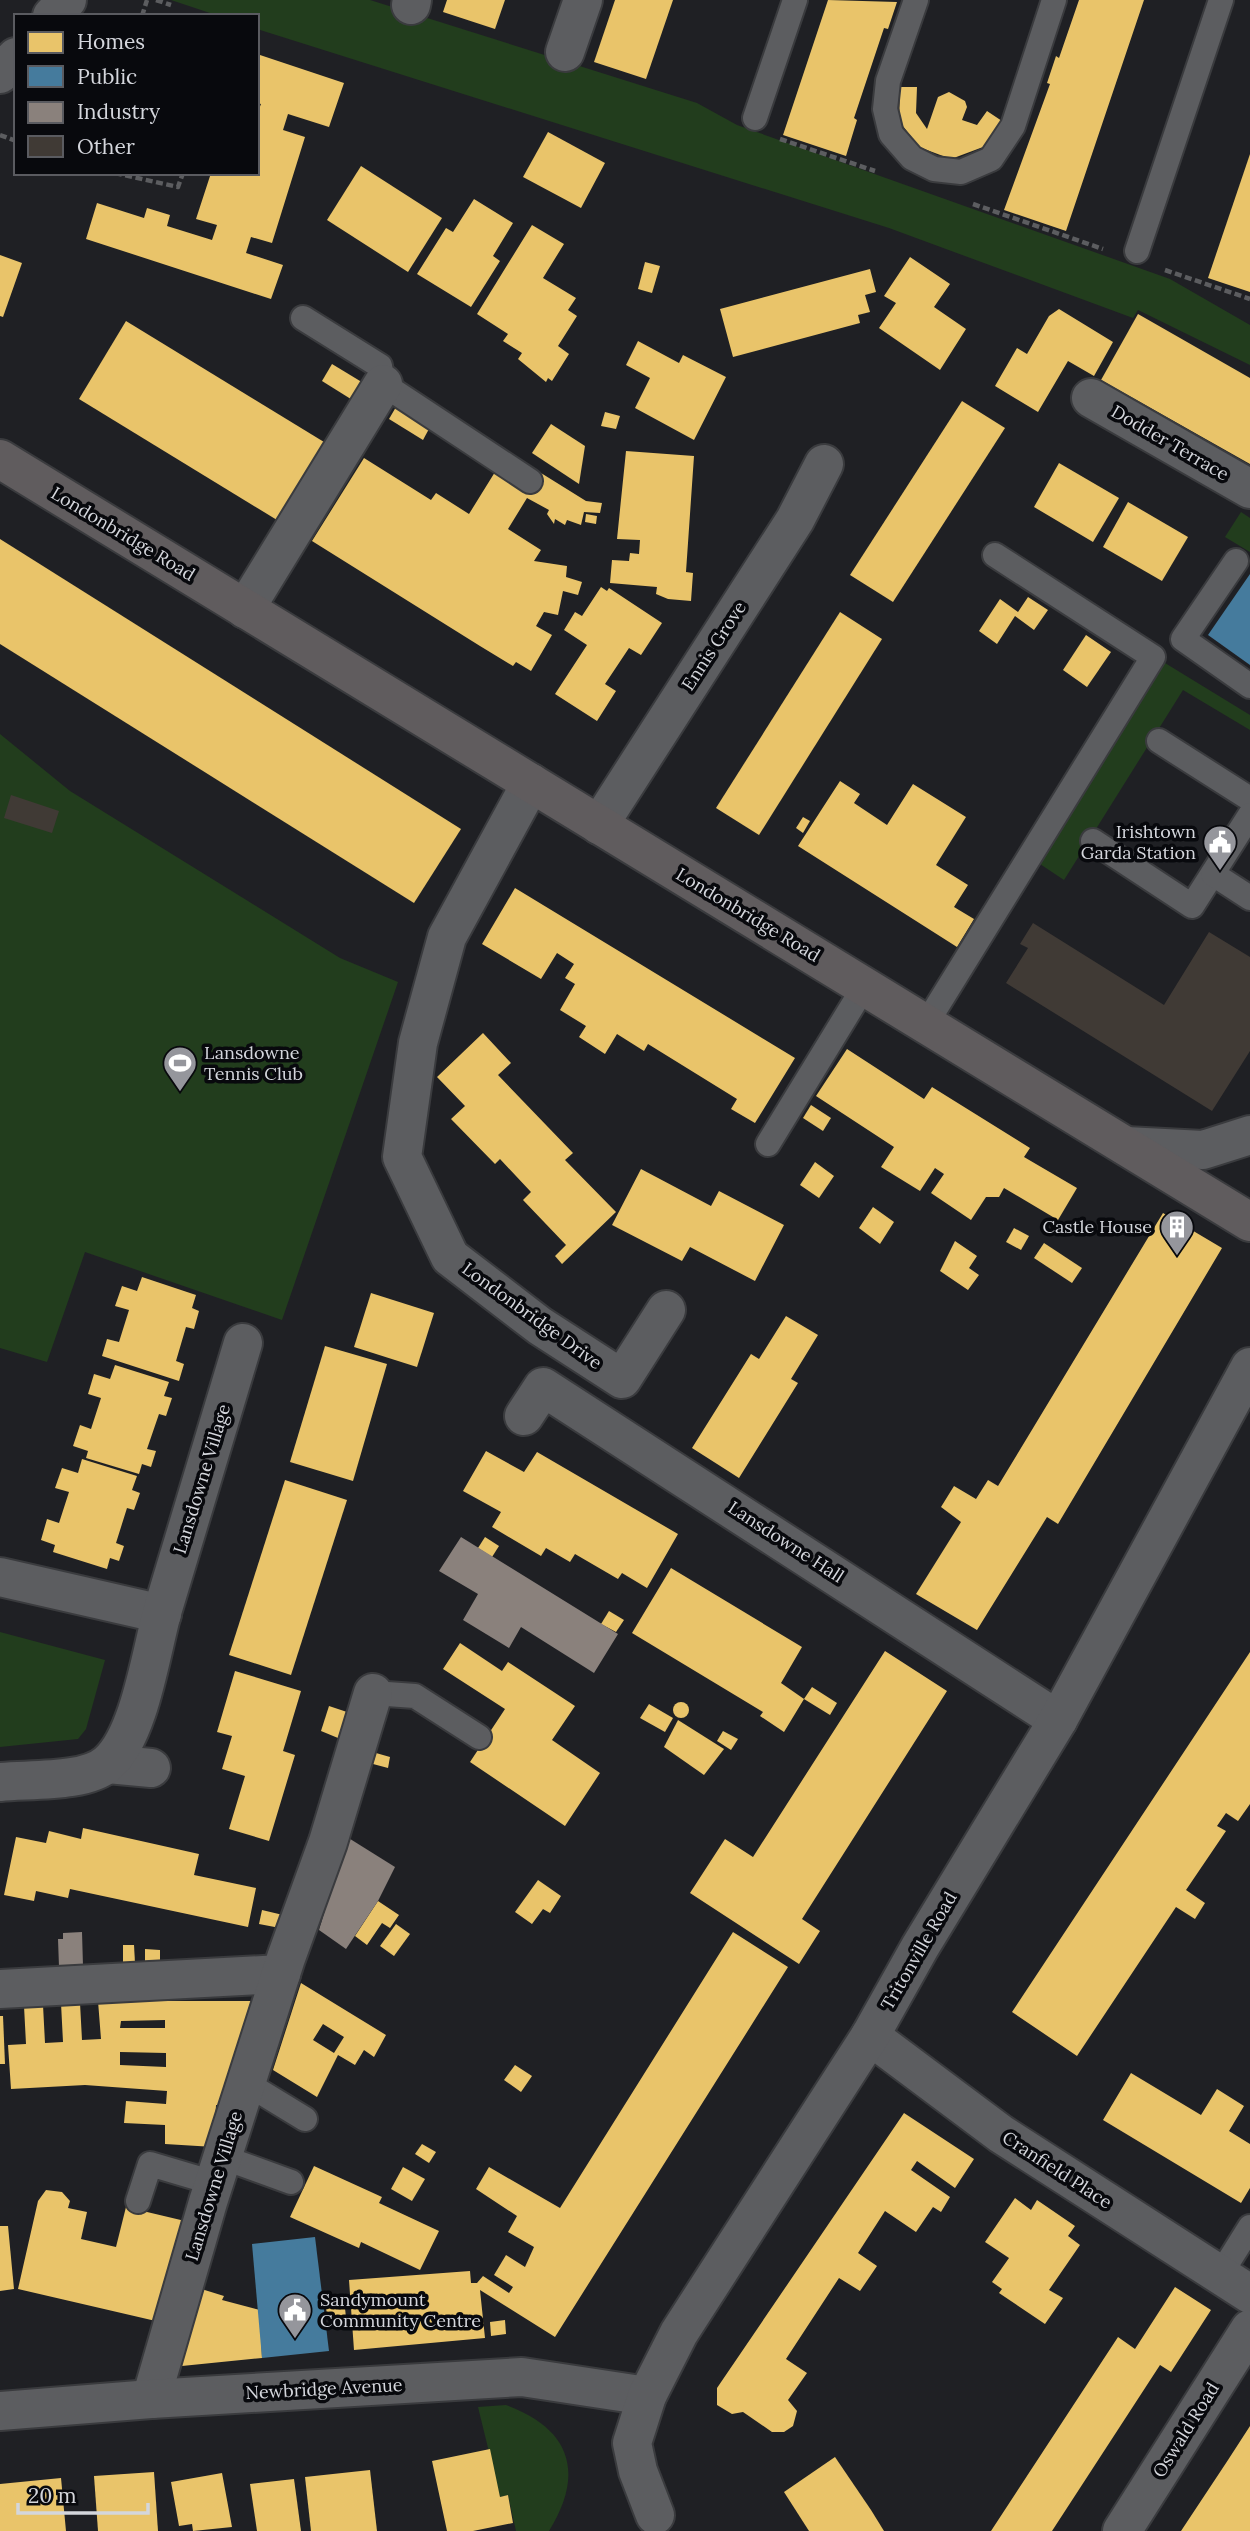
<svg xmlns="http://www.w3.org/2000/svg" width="1250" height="2531" font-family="Lora,serif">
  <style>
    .green { fill: #223d1d }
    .homes { fill: #e9c46a; fill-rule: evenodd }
    .public { fill: #457b9d }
    .industry { fill: #8a817c }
    .building { fill: #403a35 }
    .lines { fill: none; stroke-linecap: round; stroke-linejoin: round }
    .service-casing { stroke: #3a3b3e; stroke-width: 28 }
    .minor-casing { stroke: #3a3b3e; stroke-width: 42 }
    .tertiary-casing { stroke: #3a3b3e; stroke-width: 42 }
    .secondary-casing { stroke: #3a3b3e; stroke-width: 42 }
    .path { stroke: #5c5d60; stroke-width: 4.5; stroke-dasharray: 7 3.5; stroke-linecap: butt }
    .service { stroke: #5c5d60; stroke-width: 24 }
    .minor { stroke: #5c5d60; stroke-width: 38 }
    .tertiary { stroke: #5c5d60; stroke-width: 38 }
    .secondary { stroke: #605c5e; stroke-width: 38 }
    .labels { text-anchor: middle; stroke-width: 7; stroke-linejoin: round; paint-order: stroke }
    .street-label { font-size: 18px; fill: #d4d6dc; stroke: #08090d }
    .poi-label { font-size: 18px; fill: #d4d6dc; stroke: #08090d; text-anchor: end }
  </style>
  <rect width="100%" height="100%" fill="#1f2024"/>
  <g class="green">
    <path d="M171 0H370L697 103 737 125 1170 279 1250 325V365L1138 310 1133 318 889 228 257 29V16H219Z"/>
    <path d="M1241 512 1250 518V552L1225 537Z"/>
    <path d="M1165 663 1250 715V730L1183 690 1064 880 1040 864Z"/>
    <path d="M0 734 70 791 340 958 398 982 282 1320 85 1252 47 1362 0 1348Z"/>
    <path d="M0 1632 105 1660 86 1729 78 1739 0 1747Z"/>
    <path d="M506 2405C571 2429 585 2473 549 2531H516L508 2495 500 2497 478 2407Z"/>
  </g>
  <g class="homes">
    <path d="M447 0H505L495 29 443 12Z"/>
    <path d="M615 0H673L646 79 594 62Z"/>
    <path d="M828 0 897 2 888 29 884 28 854 118 857 120 846 156 783 135Z"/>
    <path d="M1079 0H1144L1066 231 1004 210 1050 84 1047 83 1056 56 1059 58Z"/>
    <path d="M257 54 344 83 329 127 288 114 283 130 305 137 272 243 251 237 246 253 283 265 271 299 86 239 97 203 144 218 147 208 170 215 167 226 212 240 217 225 196 219 211 173H257V114L261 104 257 103Z"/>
    <path d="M900 87H917L916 113 927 129 938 97 949 92 965 101 967 107 962 120 977 125 987 111 1002 121 983 147 951 159 919 147 899 121Z"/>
    <path d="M548 132 605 163 581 208 523 177Z"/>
    <path d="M1250 154V292L1208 278Z"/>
    <path d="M361 166 442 218 408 272 327 220Z"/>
    <path d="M474 199 513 223 493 256 500 261 471 307 417 274 446 228 453 232Z"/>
    <path d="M532 225 564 244 543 278 576 298 568 310 577 316 558 346 569 354 552 381 548 378 546 382 518 359 522 353 503 341 508 334 477 314Z"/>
    <path d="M0 255 22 263 3 317 0 316Z"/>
    <path d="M910 257 950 284 934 307 966 329 940 370 879 328 896 303 884 296Z"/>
    <path d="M645 262 660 266 652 293 638 289Z"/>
    <path d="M870 269 876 292 865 295 870 312 858 315 860 323 733 357 720 309Z"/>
    <path d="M1059 309 1113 342 1094 376 1068 361 1038 412 995 386 1017 348 1027 354 1049 316Z"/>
    <path d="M1138 314 1250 378V464L1101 380Z"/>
    <path d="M126 321 324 442 277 520 79 399Z"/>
    <path d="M638 341 679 363 683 355 726 377 694 440 635 408 650 378 626 365Z"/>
    <path d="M332 364 365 384 354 401 322 381Z"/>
    <path d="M962 401 1005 428 893 602 850 575Z"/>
    <path d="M396 407 430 427 423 440 389 419Z"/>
    <path d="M605 412 620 416 616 429 601 426Z"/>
    <path d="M551 424 585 446 579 484 532 453Z"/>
    <path d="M626 451 694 456 686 572 693 573 691 601 668 599 656 594 657 587 610 583 612 560 629 561 630 553 639 554 640 540 617 539Z"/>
    <path d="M364 458 431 500 436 493 469 514 495 472 529 494 541 473 586 501 602 503 600 513 584 512 581 525 567 520 565 525 555 519 554 524 547 514 549 510 527 498 508 529 541 550 534 561 567 566 566 577 582 582 578 595 563 591 558 615 544 612 536 626 552 635 531 671 516 662 513 666 480 646 312 541Z"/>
    <path d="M1059 463 1119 498 1093 542 1034 507Z"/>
    <path d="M1128 502 1188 537 1162 581 1103 547Z"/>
    <path d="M586 514 597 516 596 524 585 522Z"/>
    <path d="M0 539 461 829 414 903 0 644Z"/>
    <path d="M601 587 607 591 609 588 662 623 641 655 629 648 605 684 616 691 597 721 555 694 587 645 564 630 575 612 582 616Z"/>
    <path d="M1028 597 1048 610 1034 630 1015 616 997 644 979 631 1000 599 1018 612Z"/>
    <path d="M840 612 882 639 759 835 716 808Z"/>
    <path d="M1086 635 1111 652 1087 687 1063 670Z"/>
    <path d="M840 781 860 794 854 803 887 825 913 784 966 817 936 865 968 885 954 907 974 919 957 947 798 846Z"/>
    <path d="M803 817 810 821 803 833 796 828Z"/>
    <path d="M515 888 795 1058 755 1123 731 1109 737 1099 648 1044 644 1051 617 1034 605 1054 579 1037 586 1026 560 1010 575 984 565 978 574 964 557 953 541 979 482 944Z"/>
    <path d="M483 1033 511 1063 498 1075 573 1153 565 1160 616 1212 562 1264 555 1256 566 1245 523 1200 531 1192 500 1159 495 1164 451 1119 465 1106 437 1077Z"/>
    <path d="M847 1049 924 1099 932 1087 1030 1148 1024 1157 1077 1188 1058 1220 1004 1188 999 1197H986L971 1220 931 1193 944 1174 935 1168 920 1191 881 1167 894 1147 816 1096Z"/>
    <path d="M811 1105 831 1118 823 1131 803 1118Z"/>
    <path d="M815 1162 834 1176 819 1198 800 1185Z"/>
    <path d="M641 1169 711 1206 719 1191 784 1225 755 1281 690 1247 682 1261 612 1225Z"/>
    <path d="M873 1207 894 1222 880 1244 859 1228Z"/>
    <path d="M1163 1213 1222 1248 1058 1524 1047 1517 977 1630 916 1594 961 1522 941 1507 954 1486 976 1499 988 1480 998 1486Z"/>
    <path d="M1014 1228 1029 1236 1021 1250 1006 1242Z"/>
    <path d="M955 1241 977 1256 969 1268 979 1275 968 1290 940 1271Z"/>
    <path d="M1044 1243 1082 1268 1072 1283 1034 1258Z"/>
    <path d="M142 1277 196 1295 192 1308 199 1311 194 1329 186 1327 176 1361 184 1364 179 1381 102 1356 107 1339 119 1342 129 1310 115 1306 122 1286 137 1291Z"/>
    <path d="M371 1293 434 1313 417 1367 354 1347Z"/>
    <path d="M786 1316 818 1335 791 1379 798 1383 739 1478 692 1448 751 1354 759 1359Z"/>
    <path d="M325 1346 387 1364 353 1481 290 1462Z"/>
    <path d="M115 1365 169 1382 164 1396 172 1398 166 1416 159 1414 147 1449 156 1451 151 1467 142 1464 139 1474 86 1458 88 1451 73 1446 80 1425 91 1429 101 1398 88 1394 94 1374 110 1379Z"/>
    <path d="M486 1451 524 1472 537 1452 678 1534 647 1588 622 1573 618 1579 575 1554 570 1562 546 1548 541 1556 492 1527 501 1512 463 1491Z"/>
    <path d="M82 1459 137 1476 132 1490 140 1493 134 1510 127 1508 116 1543 124 1546 119 1561 110 1558 107 1569 53 1552 55 1545 41 1540 47 1519 59 1523 69 1492 55 1488 62 1468 78 1473Z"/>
    <path d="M285 1480 347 1500 291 1675 229 1655Z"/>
    <path d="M485 1537 499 1546 492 1557 478 1548Z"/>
    <path d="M671 1568 802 1647 781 1683 804 1699 812 1687 837 1703 830 1715 804 1699 784 1732 760 1716 763 1712 632 1633Z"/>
    <path d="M609 1611 624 1620 616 1632 601 1624Z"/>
    <path d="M460 1643 502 1671 508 1662 575 1706 552 1740 600 1773 565 1826 470 1762 505 1709 443 1669Z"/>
    <path d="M885 1651 947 1691 802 1919 820 1931 799 1964 690 1893 725 1839 753 1857Z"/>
    <path d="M1250 1652V1804L1238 1821 1226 1813 1217 1826 1226 1831 1186 1890 1205 1903 1195 1919 1176 1907 1077 2056 1012 2012Z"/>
    <path d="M235 1671 301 1691 283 1751 295 1755 269 1841 229 1829 245 1776 222 1769 232 1736 217 1732Z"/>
    <circle cx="681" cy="1710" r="8"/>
    <path d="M649 1704 673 1718 665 1732 640 1718Z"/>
    <path d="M329 1706 347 1712 338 1738 321 1731Z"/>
    <path d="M678 1720 724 1749 704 1775 664 1747Z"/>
    <path d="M723 1731 738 1739 731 1750 717 1741Z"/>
    <path d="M376 1753 390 1757 388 1768 373 1764Z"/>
    <path d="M83 1828 199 1854 194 1875 256 1888 248 1927 70 1889 68 1898 36 1891 34 1901 4 1895 16 1837 46 1843 49 1831 81 1839Z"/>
    <path d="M538 1880 561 1896 550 1913 543 1909 532 1924 515 1912Z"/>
    <path d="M378 1901 399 1915 390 1928 382 1923 367 1945 355 1936Z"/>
    <path d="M262 1910 283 1915 280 1928 259 1924Z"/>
    <path d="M396 1924 410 1934 394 1956 380 1946Z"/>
    <path d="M733 1932 788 1967 555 2337 480 2290 485 2338 354 2350 349 2280 470 2271 471 2283H477L483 2276 509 2293 513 2287 494 2275 506 2255 525 2267 534 2247 508 2232 517 2216 476 2189 489 2167 560 2208Z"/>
    <path d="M123 1945H134L135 1963H123Z"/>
    <path d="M145 1949 160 1950V1962H145Z"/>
    <path d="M301 1983 386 2035 374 2057 364 2050 355 2065 338 2055 317 2097 273 2070ZM323 2024 344 2037 334 2053 313 2040Z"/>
    <path d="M98 2001H256L257 2028 243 2029V2068L230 2069 229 2106 216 2105 214 2147 165 2144V2125L124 2123 126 2101 166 2104 167 2091 85 2085 11 2089 8 2045 26 2044 24 2006 43 2005 45 2043 63 2042 61 2003H80L82 2040 101 2039ZM165 2020V2028H120L121 2021ZM120 2052 166 2053V2067L120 2065Z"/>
    <path d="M0 2016H3L5 2064H0Z"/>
    <path d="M515 2065 532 2076 521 2092 504 2080Z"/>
    <path d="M1131 2073 1201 2115 1217 2089 1244 2106 1229 2131 1250 2144V2188L1241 2203 1103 2120Z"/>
    <path d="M904 2113 974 2159 955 2188 917 2161 911 2170 950 2197 941 2212 933 2207 916 2232 885 2211 858 2253 877 2266 860 2291 839 2278 786 2359 807 2373 788 2400 797 2411 793 2426 784 2432H772L743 2412 732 2414 717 2405V2388Z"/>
    <path d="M422 2144 436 2152 429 2163 415 2154Z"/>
    <path d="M314 2166 382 2197 379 2203 439 2231 420 2270 361 2242 359 2248 290 2217Z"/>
    <path d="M403 2167 425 2179 412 2201 391 2189Z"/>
    <path d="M46 2190 62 2192 70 2201 68 2208 87 2212 81 2239 116 2247 126 2207 185 2221 160 2322 18 2289 38 2201Z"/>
    <path d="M1015 2198 1031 2210 1037 2200 1075 2226 1068 2236 1080 2245 1049 2290 1063 2298 1045 2324 999 2293 1002 2289 992 2282 1009 2258 985 2242Z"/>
    <path d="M0 2226H8L14 2289 0 2291Z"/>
    <path d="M195 2287 224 2296 222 2300 260 2310 262 2358 172 2367Z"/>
    <path d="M1175 2287 1211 2310 1171 2372 1160 2365 1052 2531H991L1118 2337 1135 2349Z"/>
    <path d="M344 2300 346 2317 328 2319 325 2303Z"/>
    <path d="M505 2320 506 2334 491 2336 490 2322Z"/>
    <path d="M1250 2426V2531H1181L1228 2460Z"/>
    <path d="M490 2449 500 2497 508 2495 513 2523 473 2531H447L432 2461Z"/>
    <path d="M835 2457 871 2510 884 2531H809L784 2492Z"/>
    <path d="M370 2470 377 2531H311L305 2477Z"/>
    <path d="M154 2472 158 2531H98L94 2476Z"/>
    <path d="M222 2473 232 2527 193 2531 192 2524 179 2526 171 2482Z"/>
    <path d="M61 2478 66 2531H0V2484Z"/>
    <path d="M294 2479 301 2531H257L250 2484Z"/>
  </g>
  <g class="public">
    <path d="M1250 574V665L1208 635Z"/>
    <path d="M315 2237 329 2351 262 2358 252 2244Z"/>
  </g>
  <g class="industry">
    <path d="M461 1537 618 1634 594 1673 521 1627 509 1648 463 1620 478 1594 439 1571Z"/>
    <path d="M347 1837 395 1867 378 1901 346 1949 319 1930Z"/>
    <path d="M82 1932 83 1966 59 1967 58 1939H63V1933Z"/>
  </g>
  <g class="building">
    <path d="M11 795 59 811 52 833 4 818Z"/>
    <path d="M1033 923 1164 1005 1209 932 1250 957V1051L1212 1111 1006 983 1028 948 1020 944Z"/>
  </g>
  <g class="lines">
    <g class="service-casing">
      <g id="service">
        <path d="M916 0 888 81 885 109 891 134 912 158 934 169 961 172 991 159 1013 126 1054 0"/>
        <path d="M755 118 795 0"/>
        <path d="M1137 251 1221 0"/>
        <path d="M303 318 380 366 383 384 530 481"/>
        <path d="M1236 561 1183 639 1250 686"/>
        <path d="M1159 741 1250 799"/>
        <path d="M1093 841 1192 906 1250 815"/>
        <path d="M1213 874 1250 898"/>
        <path d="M926 1024 1153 657 995 555"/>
        <path d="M768 1144 864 987"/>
        <path d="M373 1693 415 1696 479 1737"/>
        <path d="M246 2083 305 2119"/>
        <path d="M222 2157 291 2182"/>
        <path d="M138 2201 150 2164 214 2183"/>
        <path d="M1220 2275 1250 2227"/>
      </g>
    </g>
    <g class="minor-casing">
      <g id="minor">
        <path d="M411 5 412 0"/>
        <path d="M52 16 67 0"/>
        <path d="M565 52 583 0"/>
        <path d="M0 74 16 57"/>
        <path d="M1091 398 1250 489"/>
        <path d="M245 609 383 384"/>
        <path d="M531 783 447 937 418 1043 402 1157 450 1257 540 1326 622 1379 666 1310"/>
        <path d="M599 825 795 520 824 464"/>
        <path d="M524 1416 543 1387 1058 1720"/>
        <path d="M0 1577 162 1614"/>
        <path d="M108 1764 151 1768"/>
        <path d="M0 1782C30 1779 86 1783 108 1763 140 1735 151 1651 163 1609 190 1521 216 1432 243 1343"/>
        <path d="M0 1989 281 1974"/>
        <path d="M870 2036 1001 2134 1250 2294"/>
        <path d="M151 2399 208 2202 286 1958 328 1842 373 1693"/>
        <path d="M1122 2531 1250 2329"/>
      </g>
    </g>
    <g class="tertiary-casing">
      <g id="tertiary">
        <path d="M1126 1146 1203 1150 1250 1135"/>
        <path d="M0 2411 151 2399 522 2377 647 2396"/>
        <path d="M655 2515 638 2471 632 2443 647 2396 679 2333 870 2036 920 1947 1058 1720 1250 1367"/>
      </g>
    </g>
    <g class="secondary-casing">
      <path id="secondary" d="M0 459 1250 1222"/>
    </g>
    <g class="path">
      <path d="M156 0 171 5"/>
      <path d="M142 16 147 0"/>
      <path d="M0 135 16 141"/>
      <path d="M780 139 875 171"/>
      <path d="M115 173 178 187 183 173"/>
      <path d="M973 204 1103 249"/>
      <path d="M1165 270 1250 299"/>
    </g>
    <use href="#service" class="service"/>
    <use href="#minor" class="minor"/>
    <use href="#tertiary" class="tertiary"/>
    <use href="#secondary" class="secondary"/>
  </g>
  <defs>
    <g id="civic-pin" transform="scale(1.75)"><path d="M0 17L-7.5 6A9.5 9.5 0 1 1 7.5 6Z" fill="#95969c" stroke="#08090d"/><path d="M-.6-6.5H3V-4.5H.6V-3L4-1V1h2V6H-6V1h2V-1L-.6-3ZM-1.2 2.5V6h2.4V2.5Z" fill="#fff"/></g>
    <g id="stadium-pin" transform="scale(1.75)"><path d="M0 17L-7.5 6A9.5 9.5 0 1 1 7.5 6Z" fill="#95969c" stroke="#08090d"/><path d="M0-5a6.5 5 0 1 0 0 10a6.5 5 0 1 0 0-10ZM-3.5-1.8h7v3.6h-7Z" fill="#fff"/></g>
    <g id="building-pin" transform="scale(1.75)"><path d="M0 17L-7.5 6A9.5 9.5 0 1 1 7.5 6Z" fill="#95969c" stroke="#08090d"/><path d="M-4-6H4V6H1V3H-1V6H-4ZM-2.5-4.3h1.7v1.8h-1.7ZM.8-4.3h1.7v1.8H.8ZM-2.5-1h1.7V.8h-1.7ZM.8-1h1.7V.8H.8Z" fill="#fff"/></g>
  </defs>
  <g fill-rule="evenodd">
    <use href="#civic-pin" x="1220" y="842"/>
    <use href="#stadium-pin" x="180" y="1063"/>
    <use href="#building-pin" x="1177" y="1227"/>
    <use href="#civic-pin" x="295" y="2310"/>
  </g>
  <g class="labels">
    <g class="street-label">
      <text transform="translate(1170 443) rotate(30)" y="6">Dodder Terrace</text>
      <text transform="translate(123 534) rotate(31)" y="6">Londonbridge Road</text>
      <text transform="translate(714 646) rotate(-57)" y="6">Ennis Grove</text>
      <text transform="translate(748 915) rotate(31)" y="6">Londonbridge Road</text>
      <text transform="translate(532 1316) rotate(36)" y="6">Londonbridge Drive</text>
      <text transform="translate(202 1479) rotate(-73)" y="6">Lansdowne Village</text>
      <text transform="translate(786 1542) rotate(33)" y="6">Lansdowne Hall</text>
      <text transform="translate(919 1951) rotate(-60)" y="6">Tritonville Road</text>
      <text transform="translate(1057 2170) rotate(33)" y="6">Cranfield Place</text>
      <text transform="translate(214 2186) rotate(-73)" y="6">Lansdowne Village</text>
      <text transform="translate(324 2389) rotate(-3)" y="6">Newbridge Avenue</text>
      <text transform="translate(1186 2430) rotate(-58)" y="6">Oswald Road</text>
    </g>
    <g class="poi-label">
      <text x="1196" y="838">Irishtown<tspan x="1196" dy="21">Garda Station</tspan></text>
      <text x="204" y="1059" text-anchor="start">Lansdowne<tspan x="204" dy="21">Tennis Club</tspan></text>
      <text x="1152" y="1233">Castle House</text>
      <text x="320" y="2306" text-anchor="start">Sandymount<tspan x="320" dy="21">Community Centre</tspan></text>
    </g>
  </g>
  <rect x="14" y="14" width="245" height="161" fill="#08090d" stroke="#5a5b60" stroke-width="2"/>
  <rect x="28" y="32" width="35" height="21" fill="#e9c46a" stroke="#5a5b60" stroke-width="2"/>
  <text x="77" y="49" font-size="21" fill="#d4d6dc">Homes</text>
  <rect x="28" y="66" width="35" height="21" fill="#457b9d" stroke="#5a5b60" stroke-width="2"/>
  <text x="77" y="84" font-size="21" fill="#d4d6dc">Public</text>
  <rect x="28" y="102" width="35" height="21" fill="#8a817c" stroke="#5a5b60" stroke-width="2"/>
  <text x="77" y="119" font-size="21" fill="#d4d6dc">Industry</text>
  <rect x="28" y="136" width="35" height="21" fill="#403a35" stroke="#5a5b60" stroke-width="2"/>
  <text x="77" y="154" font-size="21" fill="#d4d6dc">Other</text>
  <path d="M18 2503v10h130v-10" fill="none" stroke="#d4d6dc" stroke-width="3.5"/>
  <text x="28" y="2503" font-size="21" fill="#d4d6dc" stroke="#08090d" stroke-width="5" paint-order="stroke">20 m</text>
</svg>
